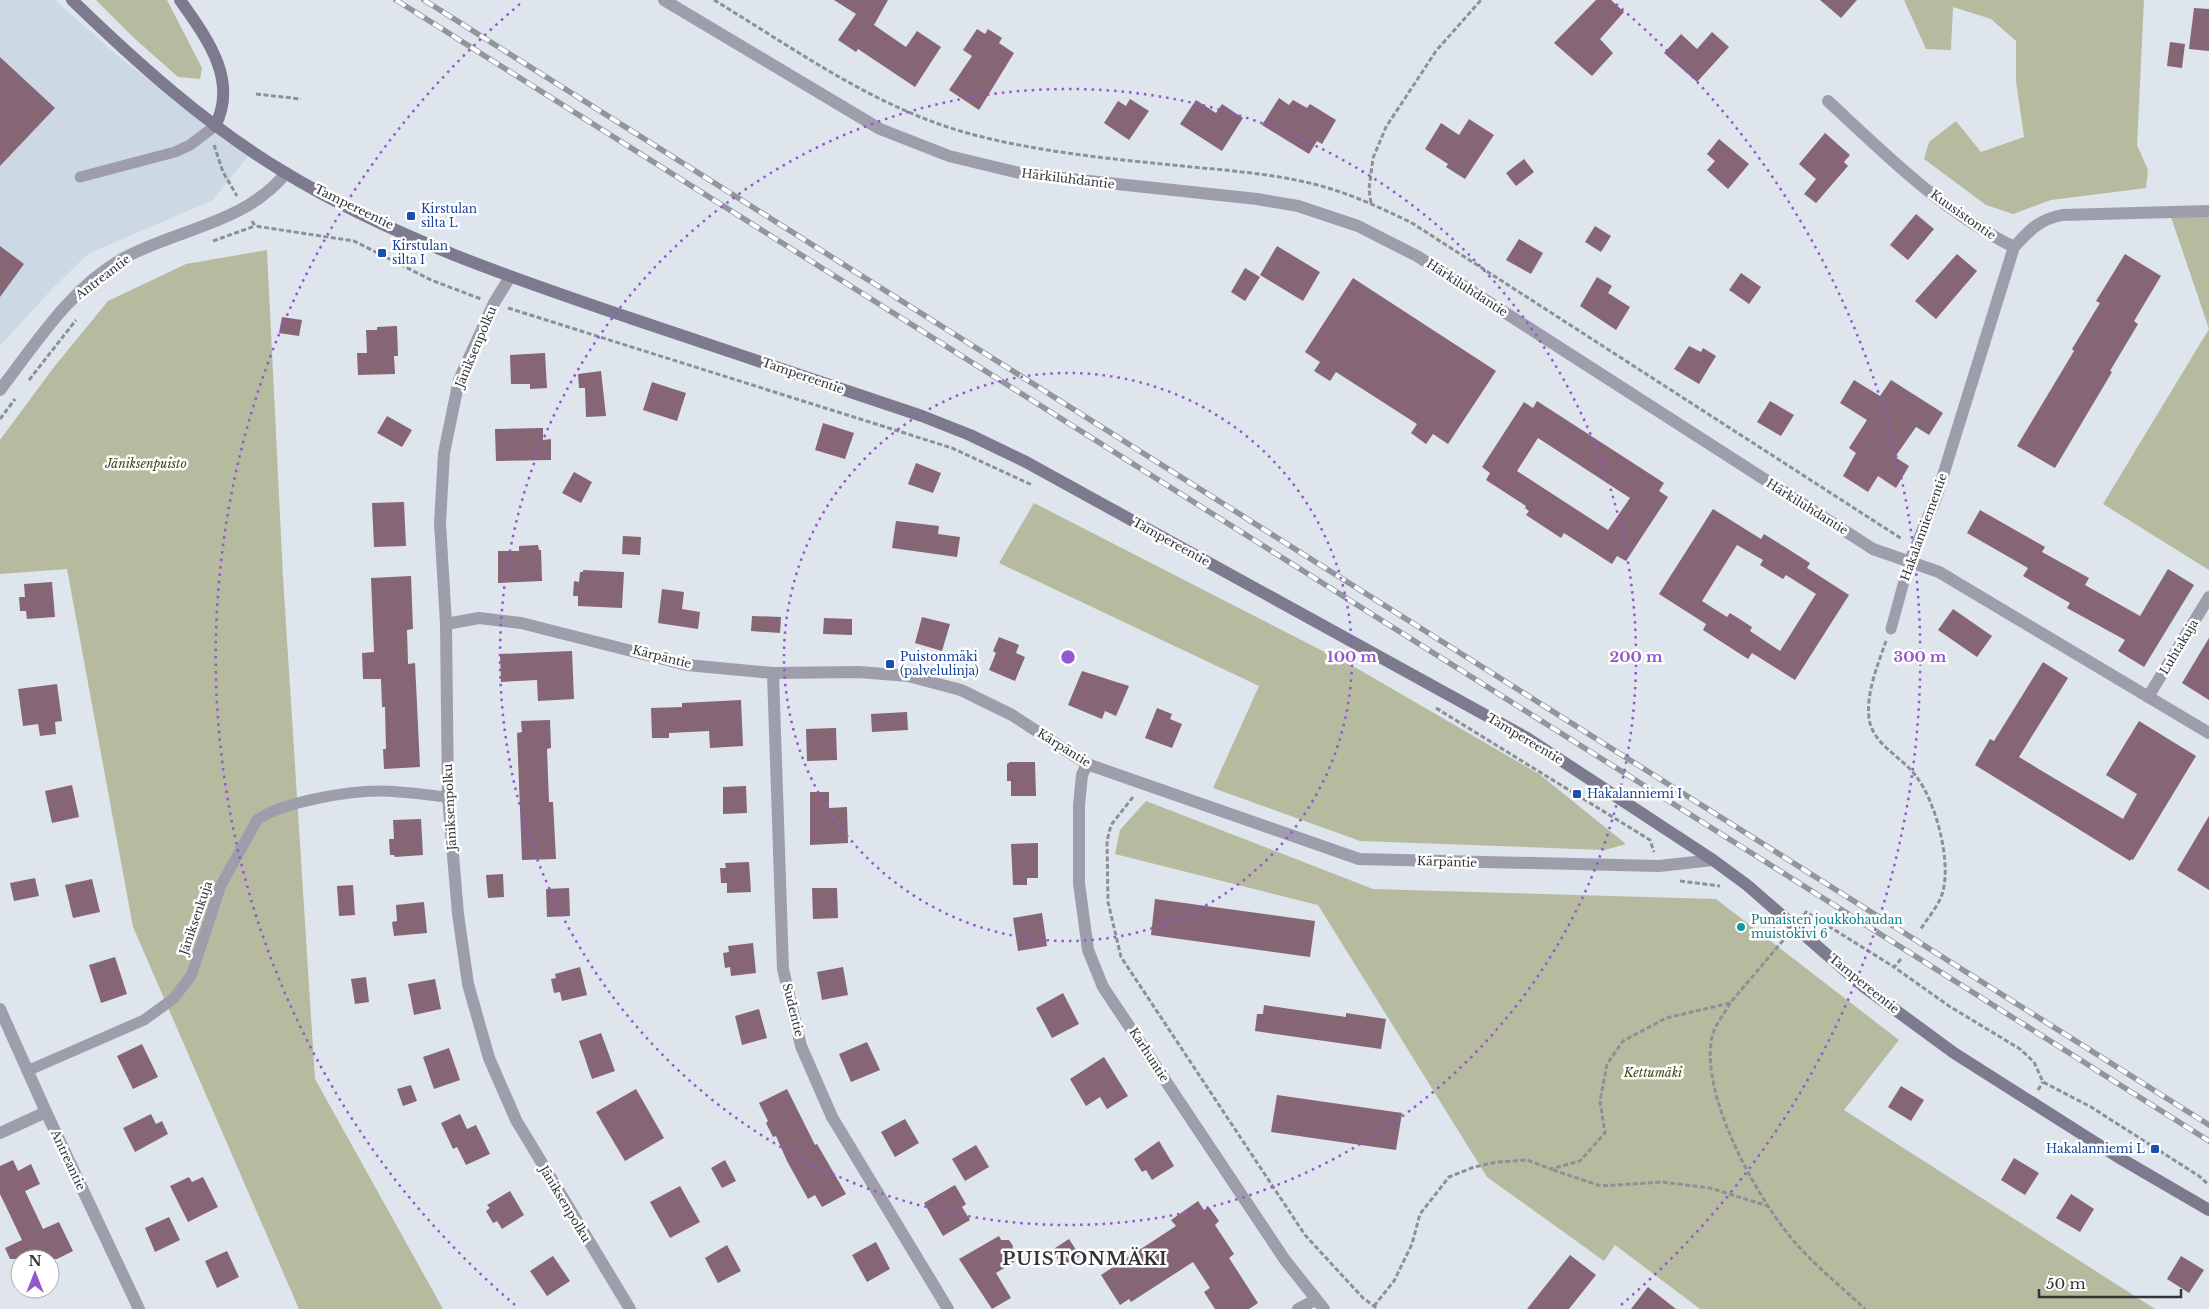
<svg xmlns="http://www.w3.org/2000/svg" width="2209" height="1309" font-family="'Libre Baskerville',serif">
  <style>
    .built { fill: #ccd9e4 }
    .green { fill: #b6bba0 }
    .building { fill: #866575; fill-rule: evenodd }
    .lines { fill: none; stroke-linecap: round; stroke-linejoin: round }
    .path { stroke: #8c9196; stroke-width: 3; stroke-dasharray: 5 2.5; stroke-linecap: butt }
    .lane { stroke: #9e9dac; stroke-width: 11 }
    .street { stroke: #9e9dac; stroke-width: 12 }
    .secondary { stroke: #7d7a90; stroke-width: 12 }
    .rail-casing { stroke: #90969a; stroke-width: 5.5 }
    .rail { stroke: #fff; stroke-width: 4; stroke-dasharray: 11; stroke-linecap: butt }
    .ring { fill: none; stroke: #9357ce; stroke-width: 2.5; stroke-dasharray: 2.5 5 }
    .transit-dot { fill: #1a4fb4; stroke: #fff; stroke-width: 2 }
    .culture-dot { fill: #0f9aa8; stroke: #fff; stroke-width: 2 }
    .labels { text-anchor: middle; stroke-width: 5; stroke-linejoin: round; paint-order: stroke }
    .street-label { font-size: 12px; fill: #323537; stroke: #fff }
    .transit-label { font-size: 12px; fill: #164399; stroke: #fff; text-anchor: start }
    .park-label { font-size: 12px; font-style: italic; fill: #42470e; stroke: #fff }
    .culture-label { font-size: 12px; fill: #0d838f; stroke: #fff; text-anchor: start }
    .district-label { font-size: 18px; font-weight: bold; letter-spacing: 1px; fill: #323537; stroke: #fff }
    .centre { fill: #9357ce; stroke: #fff; stroke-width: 2.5 }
    .ring-label { font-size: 15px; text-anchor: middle; font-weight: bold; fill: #9357ce; stroke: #fff; stroke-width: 5; stroke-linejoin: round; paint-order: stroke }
  </style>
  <rect width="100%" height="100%" fill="#dee5ec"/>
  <path class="built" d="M0 0H55L118 56 248 156 213 200 88 254 52 289 0 346Z"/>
  <g class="green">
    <path d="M96 0H167L202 68 200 79 178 77 133 37Z"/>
    <path d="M1904 0H2144L2137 145 2148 170 2146 188 2051 200 2013 214 1986 205 1924 159 1929 142 1956 121 1981 152 2024 137 2016 81V41L1991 19 1953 7 1951 50 1926 49Z"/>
    <path d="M2209 216V570L2103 504 2209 329 2171 217Z"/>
    <path d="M267 250 283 577 315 1079 443 1309H299L133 927 67 569 0 574V440L54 367 108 301 186 264Z"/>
    <path d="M1034 503 1358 669 1539 774 1626 844 1605 850 1360 841 1213 788 1259 686 999 563Z"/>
    <path d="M1146 801 1373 889 1716 899 1899 1040 1844 1110 2155 1309H1700L1615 1245 1604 1261 1487 1177 1318 905 1115 854 1120 830Z"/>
  </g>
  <g class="building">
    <path d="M834 0H888L874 25 906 47 917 31 941 47 915 87 858 49 856 52 838 40 856 14Z"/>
    <path d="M1596 0H1611L1624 12 1600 39 1613 53 1592 76 1554 43Z"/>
    <path d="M1820 0H1857L1841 18Z"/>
    <path d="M2194 8 2209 9V51L2189 49Z"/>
    <path d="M977 29 985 34 988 29 1002 38 999 43 1014 53 979 110 949 90 972 56 963 50Z"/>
    <path d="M1712 32 1729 47 1697 82 1664 53 1681 34 1697 49Z"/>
    <path d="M2170 42 2185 44 2182 68 2167 66Z"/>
    <path d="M0 57 55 108 0 166Z"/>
    <path d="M1279 98 1289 105 1293 100 1307 108 1310 104 1336 120 1322 144 1317 141 1309 154 1262 125Z"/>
    <path d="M1130 99 1149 111 1129 140 1104 123 1118 101 1126 106Z"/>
    <path d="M1196 100 1216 113 1222 104 1243 118 1222 151 1180 124Z"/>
    <path d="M1469 119 1494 135 1465 179 1446 167 1448 164 1425 149 1441 123 1459 135Z"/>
    <path d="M1825 133 1850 155 1844 162 1848 166 1816 203 1804 194 1816 179 1799 164Z"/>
    <path d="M1719 139 1749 164 1728 189 1707 170 1715 161 1707 154Z"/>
    <path d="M1524 159 1534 172 1516 186 1506 173Z"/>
    <path d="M1916 214 1934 229 1908 260 1890 245Z"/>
    <path d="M1595 226 1611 236 1601 252 1585 242Z"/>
    <path d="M1519 239 1543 253 1531 274 1506 260Z"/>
    <path d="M0 246 24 264 0 297Z"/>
    <path d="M1277 246 1320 272 1303 301 1260 275Z"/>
    <path d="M1957 254 1977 271 1936 319 1915 301Z"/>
    <path d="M2125 254 2161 276 2134 321 2138 324 2110 371 2112 372 2055 468 2017 446 2074 351 2072 349 2100 303 2096 301Z"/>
    <path d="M1245 268 1260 277 1245 301 1231 292Z"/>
    <path d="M1741 273 1761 287 1749 304 1729 290Z"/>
    <path d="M1597 277 1612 286 1608 293 1630 307 1616 330 1580 306Z"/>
    <path d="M1353 278 1496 371 1448 444 1433 434 1426 444 1411 433 1417 424 1336 372 1330 381 1314 371 1320 362 1305 352Z"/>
    <path d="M282 317 302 320 299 336 279 333Z"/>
    <path d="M397 326 398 356H394L395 374 358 375 357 353H367L366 330H377V327Z"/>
    <path d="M1689 346 1701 352 1703 348 1716 356 1699 384 1674 369Z"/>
    <path d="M545 353 547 388 530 389V384H511L510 355Z"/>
    <path d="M601 371 606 416 586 417 585 388H579L578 374Z"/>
    <path d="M1854 380 1880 396 1891 380 1943 413 1929 435 1916 427 1895 457 1909 466 1896 488 1878 476 1868 492 1843 476 1856 453 1849 448 1867 420 1840 403Z"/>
    <path d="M652 382 686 393 677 421 643 410Z"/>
    <path d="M1537 401 1664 483 1659 491 1668 497 1626 561 1617 556 1612 564 1564 533 1561 538 1526 515 1529 511 1525 508 1526 506 1486 480 1490 473 1482 467 1524 402 1533 408ZM1538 438 1630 498 1608 530 1517 471Z"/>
    <path d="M1770 401 1794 415 1781 436 1757 422Z"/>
    <path d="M387 416 412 430 402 447 377 433Z"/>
    <path d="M823 423 854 433 845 459 815 450Z"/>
    <path d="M543 428V440L551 439V460L496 461 495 429Z"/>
    <path d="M916 463 941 473 933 493 908 484Z"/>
    <path d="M574 472 592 482 581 503 562 493Z"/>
    <path d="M404 502 406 546 374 547 372 503Z"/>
    <path d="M1713 509 1761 539 1764 534 1810 563 1807 568 1849 595 1795 680 1752 653 1748 659 1703 630 1706 624 1659 594ZM1737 545 1763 560 1760 565 1783 579 1786 575 1816 594 1780 651 1750 631 1752 627 1730 613 1727 617 1702 601Z"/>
    <path d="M1980 510 2045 547 2042 552 2089 578 2085 585 2140 616 2168 569 2194 585 2144 667 2118 651 2125 640 2067 608 2070 603 2023 576 2028 568 1967 533Z"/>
    <path d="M896 521 939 526 938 534 960 537 957 557 892 548Z"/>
    <path d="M623 536 641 537 640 555 622 554Z"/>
    <path d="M538 545 539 550H541L542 581 498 583V551H519V546Z"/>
    <path d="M583 570 624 572 622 608 578 606V596H573L574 581 579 582 580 572H583Z"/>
    <path d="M411 576 413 629 407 630 408 664 415 663 420 767 384 769 383 749H386L385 707H382L381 679H363L362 653 374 652 371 578Z"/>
    <path d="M52 582 55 617 27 619 26 611H20L19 597H25L24 584Z"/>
    <path d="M662 589 684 592 682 609 700 612 698 629 658 623Z"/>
    <path d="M1953 609 1992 636 1977 657 1938 630Z"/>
    <path d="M752 616 781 617 780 633 751 631Z"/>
    <path d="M922 617 950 624 942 651 915 643Z"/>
    <path d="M824 618 852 619V635L823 634Z"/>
    <path d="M999 637 1019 645 1016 653 1025 657 1015 681 989 670 996 653 993 651Z"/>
    <path d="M2209 638V700L2182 683Z"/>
    <path d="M572 651 574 699 538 701 537 680 501 682 500 654Z"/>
    <path d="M2043 662 2068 678 2019 757 2052 777 2123 819 2137 794 2106 775 2139 721 2196 756 2133 860 2131 859 2130 861 1975 765 1990 739 1994 741Z"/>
    <path d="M1082 671 1129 686 1116 716 1105 711 1102 719 1068 705Z"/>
    <path d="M57 684 62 721 55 722 56 734 40 736 38 724 23 726 18 689Z"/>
    <path d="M741 700 743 746 710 748 709 731 669 733V738H652L651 708 682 707V703Z"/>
    <path d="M1157 708 1172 714 1170 719 1182 724 1172 748 1145 738Z"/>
    <path d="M907 712 908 730 872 732 871 714Z"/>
    <path d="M550 720 551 748 547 749 549 802H553L556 859 522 860 517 733 522 732 521 721Z"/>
    <path d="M836 728 837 760 807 761 806 729Z"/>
    <path d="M1010 762H1035L1036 796H1011V781H1007V764Z"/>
    <path d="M72 785 79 817 52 823 45 791Z"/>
    <path d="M746 786 747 813 723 814V787Z"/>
    <path d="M810 792H829V808L847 807 848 843 810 845Z"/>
    <path d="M2209 816V890L2177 870Z"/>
    <path d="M421 819 423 855 395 857 394 855H390L389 839H394L393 820Z"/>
    <path d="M1038 843V878H1027V885H1013L1011 844Z"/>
    <path d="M749 862 751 892 727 893V883H721L720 868H726L725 863Z"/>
    <path d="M503 874 504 897 488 898 486 875Z"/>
    <path d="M35 878 39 896 14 901 10 883Z"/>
    <path d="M92 879 100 912 73 918 65 885Z"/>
    <path d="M353 885 355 915 339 916 337 886Z"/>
    <path d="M569 888 570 916 547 917 546 889Z"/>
    <path d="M812 888H837L838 918 813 919Z"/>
    <path d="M1155 899 1315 921 1310 957 1151 935Z"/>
    <path d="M424 902 427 933 394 936 392 922 397 921 396 905Z"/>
    <path d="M1042 913 1047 946 1018 951 1013 918Z"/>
    <path d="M753 943 756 973 731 976 730 967 725 968 723 953 729 952 728 946Z"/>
    <path d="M115 957 127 994 101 1003 89 965Z"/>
    <path d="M580 967 587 995 562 1001 560 992 554 993 551 979 556 978 555 974Z"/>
    <path d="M843 967 848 995 822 1000 817 972Z"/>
    <path d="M366 977 369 1002 355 1004 351 979Z"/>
    <path d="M435 979 441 1009 414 1015 408 984Z"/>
    <path d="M1063 993 1079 1024 1052 1038 1036 1008Z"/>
    <path d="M1264 1005 1346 1017V1013L1386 1019 1381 1049 1255 1031 1257 1014H1263Z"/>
    <path d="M759 1009 767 1038 742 1045 735 1016Z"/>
    <path d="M601 1033 615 1071 592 1079 579 1041Z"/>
    <path d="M867 1042 880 1070 851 1082 839 1054Z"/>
    <path d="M142 1044 158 1077 133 1089 117 1056Z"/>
    <path d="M449 1048 460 1080 434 1089 423 1057Z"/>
    <path d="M1104 1057 1128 1096 1107 1109 1100 1097 1086 1106 1070 1079Z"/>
    <path d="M411 1085 417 1101 403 1106 397 1089Z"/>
    <path d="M1901 1086 1924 1100 1911 1121 1888 1107Z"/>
    <path d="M636 1089 664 1138 625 1161 596 1112Z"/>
    <path d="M787 1089 815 1145 817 1144 846 1194 822 1207 815 1195 808 1199 787 1161 776 1136 773 1137 766 1123 768 1121 759 1103Z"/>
    <path d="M1277 1095 1402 1113 1396 1150 1271 1132Z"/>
    <path d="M151 1114 156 1124 162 1121 168 1134 135 1152 123 1128Z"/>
    <path d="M460 1114 467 1129 476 1125 490 1154 466 1165 457 1147 453 1149 441 1123Z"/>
    <path d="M905 1119 919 1143 895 1157 881 1132Z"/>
    <path d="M1159 1141 1174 1166 1152 1180 1146 1170 1142 1172 1134 1159Z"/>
    <path d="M976 1145 989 1167 965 1181 952 1159Z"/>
    <path d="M2014 1158 2039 1173 2025 1195 2001 1180Z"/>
    <path d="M13 1160 18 1171 31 1164 40 1184 25 1191 43 1229 59 1222 73 1251 57 1259H10L5 1248 22 1240 0 1194V1166Z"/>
    <path d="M725 1160 736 1181 722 1188 711 1168Z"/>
    <path d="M189 1177 192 1182 203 1177 218 1207 188 1222 170 1186Z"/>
    <path d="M955 1185 966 1204 962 1207 970 1220 943 1236 924 1203Z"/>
    <path d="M680 1186 700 1222 670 1238 650 1202Z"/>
    <path d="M510 1191 524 1215 502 1229 497 1221 493 1223 486 1211 490 1208 487 1205Z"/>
    <path d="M2071 1194 2094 1209 2080 1232 2056 1218Z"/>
    <path d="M1198 1201 1204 1210 1209 1207 1219 1221 1215 1225 1234 1254 1229 1258 1258 1303 1249 1309H1215L1204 1292 1210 1288 1193 1262 1131 1302 1129 1299 1120 1305 1101 1275 1176 1226 1171 1220Z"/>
    <path d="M169 1217 180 1240 155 1252 145 1228Z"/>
    <path d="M999 1236 1001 1240H1009L1013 1246 1011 1257 1014 1262 996 1273 1011 1298 992 1309 959 1259Z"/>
    <path d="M1069 1239 1080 1256 1062 1266 1052 1250Z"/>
    <path d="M876 1242 890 1269 867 1282 852 1255Z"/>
    <path d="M727 1245 741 1271 718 1283 705 1258Z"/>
    <path d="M227 1251 239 1277 217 1288 205 1261Z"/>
    <path d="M1570 1255 1596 1275 1569 1309H1527Z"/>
    <path d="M553 1256 570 1281 547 1296 530 1271Z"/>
    <path d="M2181 1256 2204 1270 2189 1293 2167 1279Z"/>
    <path d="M1648 1287 1676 1309H1631Z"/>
  </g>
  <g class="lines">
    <g class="path">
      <path d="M714 0C795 49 874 107 967 133 1037 152 1111 159 1183 166 1231 171 1282 174 1328 188 1358 197 1385 210 1412 223L1902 539"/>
      <path d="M256 94 301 99"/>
      <path d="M214 145 223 172 237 196"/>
      <path d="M1371 203 1369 189 1373 158 1386 127 1436 51 1481 0"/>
      <path d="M252 221 255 226 354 241 431 280 481 299"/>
      <path d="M213 241 255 226"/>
      <path d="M508 308 952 448 1032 485"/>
      <path d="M29 380 76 320"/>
      <path d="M0 419 15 399"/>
      <path d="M1886 641C1878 664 1866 693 1869 718 1872 744 1902 757 1916 776 1936 802 1951 860 1943 891 1940 904 1927 919 1920 930"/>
      <path d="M1436 708 1650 840 1654 852"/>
      <path d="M1133 797 1111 825 1107 841 1108 902 1121 957 1305 1235 1363 1298 1378 1309"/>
      <path d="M1680 881 1720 886"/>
      <path d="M1804 915 1806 912 1894 967"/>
      <path d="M1901 959 1894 967 1949 1006 2020 1049 2034 1062 2043 1082 2091 1107 2199 1176 2209 1185"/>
      <path d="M1730 1003C1725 1013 1714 1026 1712 1037 1699 1096 1760 1204 1798 1246 1819 1269 1843 1288 1865 1309"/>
      <path d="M2038 1090 2043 1082"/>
      <path d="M1553 1170 1601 1186 1662 1182 1710 1188 1768 1206"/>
      <path d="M1374 1306 1394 1281 1412 1244 1420 1214 1449 1177 1474 1167 1498 1162 1527 1160 1551 1169 1580 1161 1605 1133 1600 1101 1607 1064 1623 1041 1666 1018 1730 1003 1786 937"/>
    </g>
    <g class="lane">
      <path d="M80 177 175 152 190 145 215 126"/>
      <path d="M1891 629 1909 563"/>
      <path d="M27 1071 144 1020 173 999 191 976 221 885 257 820C282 802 348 791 379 791 402 791 426 795 448 797"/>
    </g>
    <g class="street">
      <path d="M664 0 880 129 949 156 1024 174 1257 199 1298 206 1358 226 1417 256 1873 549 1939 572 2209 733"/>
      <path d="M1828 101C1885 154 1943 212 2014 247"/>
      <path d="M510 277 494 303 459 380 444 453 440 523 446 624 448 797 458 914 468 984 489 1058 516 1120 630 1309"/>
      <path d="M0 390C36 343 70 289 122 259 176 229 245 224 286 173"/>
      <path d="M1909 563 1936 498 2014 247C2030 230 2038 220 2062 215L2209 211"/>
      <path d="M446 624 479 618 521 623 687 665 773 673 859 672 908 676 961 690 1012 715 1087 764 1359 859 1659 866 1713 860"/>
      <path d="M773 673 783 969 801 1046 832 1117 948 1309"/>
      <path d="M2148 697 2209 597"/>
      <path d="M1087 764 1082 775 1079 805V883L1088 950 1103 987 1285 1260 1324 1309"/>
      <path d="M0 1009 46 1112 139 1309"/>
      <path d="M0 1133 46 1112"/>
      <path d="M1298 1309 1315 1300"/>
    </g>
    <g class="secondary">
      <path d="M72 0C137 63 206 125 284 172 391 237 512 278 630 318 727 350 824 383 922 416L970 435 1026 462 1527 738 1713 860 1747 885 1864 987 1954 1053 2118 1157 2209 1210"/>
      <path d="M180 0C206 37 239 80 215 126"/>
    </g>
    <g class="rail-casing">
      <g id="rail">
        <path d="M396 0 2209 1141"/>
        <path d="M424 0 2209 1125"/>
      </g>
    </g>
    <use href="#rail" class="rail"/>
  </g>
  <g class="ring">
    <circle cx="1068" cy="657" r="284"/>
    <circle cx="1068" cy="657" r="568"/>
    <path d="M515 1305A852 852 0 0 1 520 4M1616 4A852 852 0 0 1 1621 1305"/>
  </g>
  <g class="transit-dot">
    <rect x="406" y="211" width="10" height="10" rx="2.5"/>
    <rect x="377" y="248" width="10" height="10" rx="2.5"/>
    <rect x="885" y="659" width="10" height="10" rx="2.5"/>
    <rect x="1572" y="789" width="10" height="10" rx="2.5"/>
    <rect x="2150" y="1144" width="10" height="10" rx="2.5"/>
  </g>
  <circle class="culture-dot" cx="1741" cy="927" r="5"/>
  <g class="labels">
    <g class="street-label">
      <text transform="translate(1068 179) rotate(7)" y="4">Härkiluhdantie</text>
      <text transform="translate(354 207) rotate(26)" y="4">Tampereentie</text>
      <text transform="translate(1963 215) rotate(35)" y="4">Kuusistontie</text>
      <text transform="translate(103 277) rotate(-37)" y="4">Antreantie</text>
      <text transform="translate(1467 288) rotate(33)" y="4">Härkiluhdantie</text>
      <text transform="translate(476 347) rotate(-67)" y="4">Jäniksenpolku</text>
      <text transform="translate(803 376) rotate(19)" y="4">Tampereentie</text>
      <text transform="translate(1807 507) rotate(32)" y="4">Härkiluhdantie</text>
      <text transform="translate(1924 527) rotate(-70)" y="4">Hakalanniementie</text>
      <text transform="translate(1171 542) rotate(29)" y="4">Tampereentie</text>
      <text transform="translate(2179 647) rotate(-59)" y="4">Luhtakuja</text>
      <text transform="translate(662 657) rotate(14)" y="4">Kärpäntie</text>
      <text transform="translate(1525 739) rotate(31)" y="4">Tampereentie</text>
      <text transform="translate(1064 748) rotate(32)" y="4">Kärpäntie</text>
      <text transform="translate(450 807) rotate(-93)" y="4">Jäniksenpolku</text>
      <text transform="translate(1447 862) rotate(2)" y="4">Kärpäntie</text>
      <text transform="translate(196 918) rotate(-71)" y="4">Jäniksenkuja</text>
      <text transform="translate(1864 984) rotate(39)" y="4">Tampereentie</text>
      <text transform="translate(793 1010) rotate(76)" y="4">Sudentie</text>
      <text transform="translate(1149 1055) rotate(57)" y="4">Karhuntie</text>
      <text transform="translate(68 1160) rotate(65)" y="4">Antreantie</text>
      <text transform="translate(565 1204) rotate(59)" y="4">Jäniksenpolku</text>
    </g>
    <g class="transit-label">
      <text x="421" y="213">Kirstulan<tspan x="421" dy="14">silta L</tspan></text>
      <text x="392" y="250">Kirstulan<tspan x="392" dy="14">silta I</tspan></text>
      <text x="900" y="661">Puistonmäki<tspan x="900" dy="14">(palvelulinja)</tspan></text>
      <text x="1587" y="798">Hakalanniemi I</text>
      <text x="2145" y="1153" text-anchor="end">Hakalanniemi L</text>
    </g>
    <g class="park-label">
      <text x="146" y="468">Jäniksenpuisto</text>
      <text x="1653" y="1077">Kettumäki</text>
    </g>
    <g class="culture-label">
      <text x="1751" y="924">Punaisten joukkohaudan<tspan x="1751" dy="14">muistokivi 6</tspan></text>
    </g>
    <g class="district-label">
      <text x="1085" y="1265">PUISTONMÄKI</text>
    </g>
  </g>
  <circle cx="1068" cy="657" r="8" class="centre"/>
  <g class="ring-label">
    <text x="1352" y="662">100 m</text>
    <text x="1636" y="662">200 m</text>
    <text x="1920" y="662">300 m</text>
  </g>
  <g transform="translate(35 1274)"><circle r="24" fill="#ffffff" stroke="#adaeaf"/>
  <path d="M0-4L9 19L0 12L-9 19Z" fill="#9357ce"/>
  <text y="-8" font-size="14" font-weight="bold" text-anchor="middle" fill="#323537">N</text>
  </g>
  <path d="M2039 1289v8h142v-8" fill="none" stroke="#323537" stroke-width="2.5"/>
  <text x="2046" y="1289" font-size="15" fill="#323537" stroke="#ffffff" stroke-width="4" paint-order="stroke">50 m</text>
</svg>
